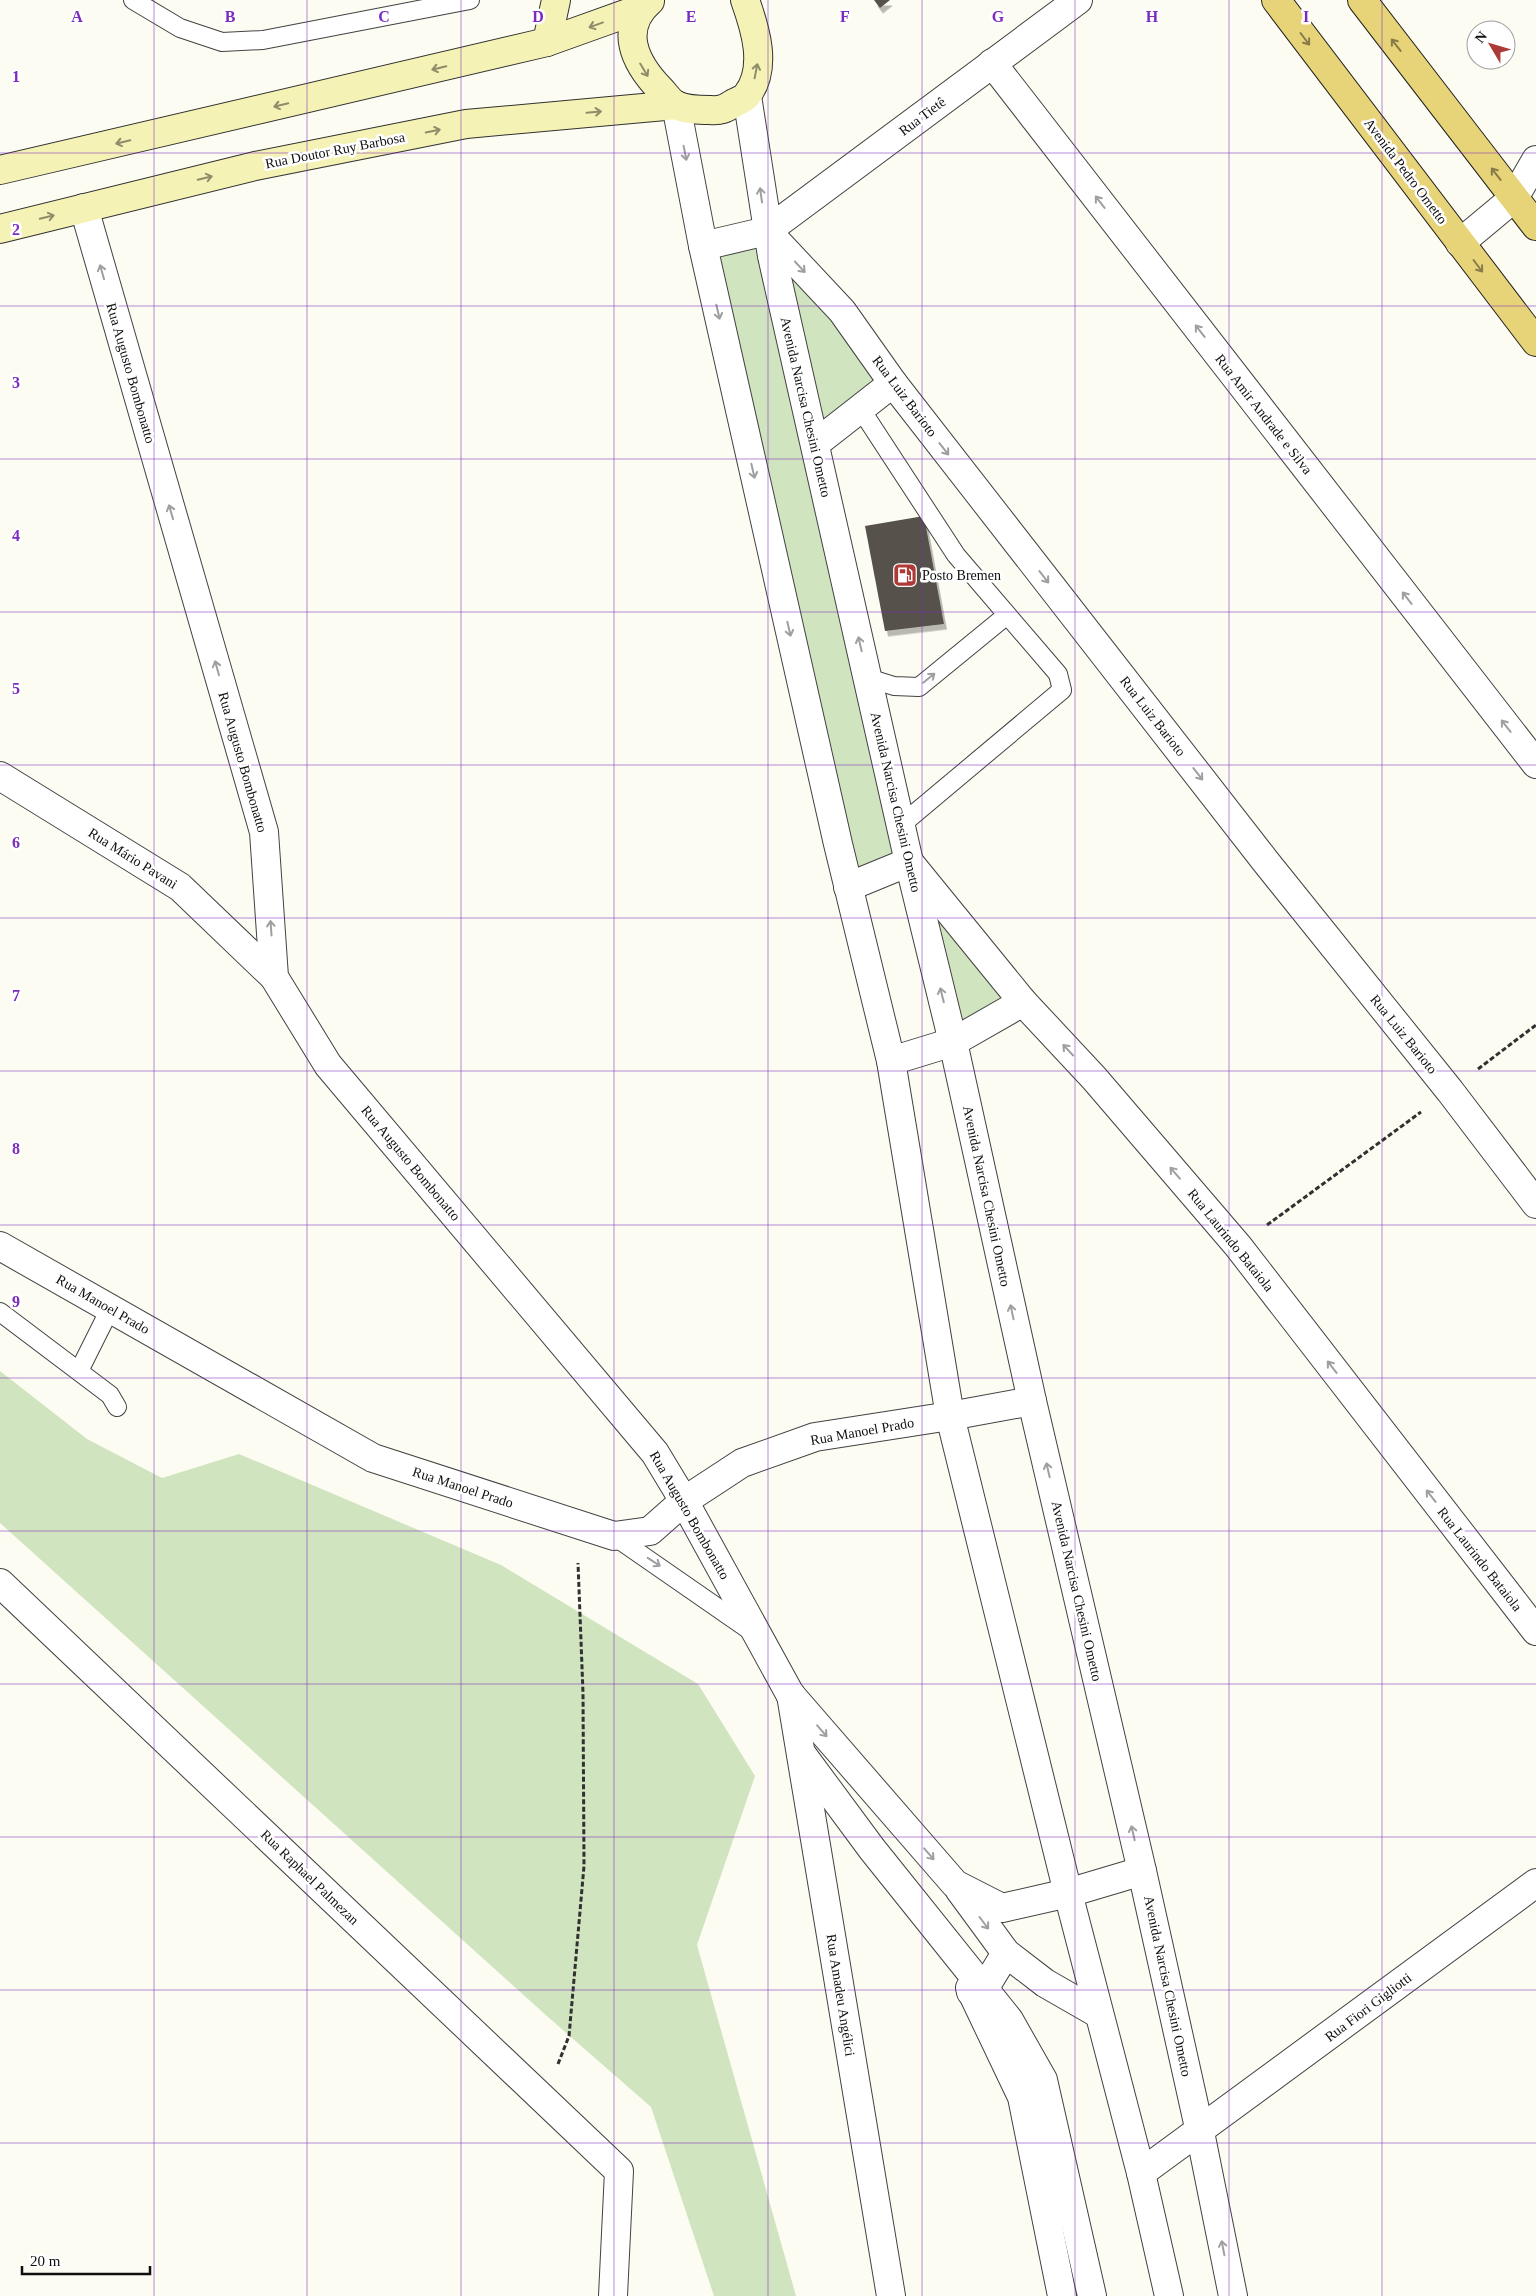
<svg xmlns="http://www.w3.org/2000/svg" width="1536" height="2296" font-family="Georgia,serif">
  <style>
    .green { fill: #d0e4bf }
    .building { fill: #56514c; filter: url(#shadow) }
    .lines { fill: none; stroke-linecap: round; stroke-linejoin: round }
    .service-casing { stroke: #424242; stroke-width: 20 }
    .pedestrian-casing { stroke: #424242; stroke-width: 30 }
    .minor-casing { stroke: #424242; stroke-width: 30 }
    .tertiary-casing { stroke: #424242; stroke-width: 30 }
    .secondary-casing { stroke: #313131; stroke-width: 30 }
    .primary-casing { stroke: #202020; stroke-width: 30 }
    .path { stroke: #313131; stroke-width: 3; stroke-dasharray: 5 2.5; stroke-linecap: butt }
    .service { stroke: #fff; stroke-width: 18 }
    .pedestrian { stroke: #fff; stroke-width: 28 }
    .minor { stroke: #fff; stroke-width: 28 }
    .tertiary { stroke: #fff; stroke-width: 28 }
    .secondary { stroke: #f5f2b5; stroke-width: 28 }
    .primary { stroke: #e8d478; stroke-width: 28 }
    .oneway { stroke: #8e8c6a }
    .oneway2 { stroke: #867b49 }
    .oneway3 { stroke: #9f9f9f }
    .grid { fill: none; stroke: #7b2cbf; stroke-width: 1; stroke-opacity: 0.55 }
    .labels { text-anchor: middle; stroke-width: 5; stroke-linejoin: round; paint-order: stroke }
    .street-label { font-size: 14px; fill: #0f0f0f; stroke: #fff }
    .poi-label { font-size: 14px; fill: #0f0f0f; stroke: #fff; text-anchor: start }
    .grid-label { font-size: 16px; text-anchor: middle; font-weight: bold; fill: #7b2cbf; stroke: #fff; stroke-width: 5; stroke-linejoin: round; paint-order: stroke }
  </style>
  <defs>
    <filter id="shadow"><feDropShadow dx="3" dy="5.5" stdDeviation="0" flood-color="#0004"/></filter>
  </defs>
  <rect width="100%" height="100%" fill="#fdfcf2"/>
  <g class="green">
    <path d="M762 238 903 860 850 880 707 249Z"/>
    <path d="M774 245 887 381 817 436Z"/>
    <path d="M919 881 1016 1001 956 1035Z"/>
    <path d="M0 1371 87 1439 162 1478 239 1454 501 1565 698 1684 755 1776 697 1945 796 2296H714L651 2107 548 2017 0 1523Z"/>
  </g>
  <g class="building">
    <path d="M874 0H890L880 8Z"/>
    <path d="M924 516 944 624 885 631 865 526Z"/>
  </g>
  <g class="lines">
    <g class="service-casing">
      <g id="service">
        <path d="M133 0 180 28 222 42 263 40 470 0"/>
        <path d="M860 408 956 555 1058 674 1062 690 901 825"/>
        <path d="M868 678 894 686 919 687 1007 615"/>
        <path d="M0 1312 110 1395 117 1407"/>
        <path d="M79 1371 110 1309"/>
        <path d="M614 1536 751 1631"/>
      </g>
    </g>
    <g class="pedestrian-casing">
      <g id="pedestrian">
        <path d="M801 1753 872 1849 1009 2020 1043 2080 1092 2296"/>
        <path d="M970 1988 1022 2097 1062 2296"/>
        <path d="M971 1992 984 1989 1006 1953"/>
      </g>
    </g>
    <g class="minor-casing">
      <g id="minor">
        <path d="M992 63 1536 764"/>
        <path d="M84 208 264 832 274 977 328 1065 655 1453 684 1501 790 1694 955 1884 1002 1908 1068 1893"/>
        <path d="M767 231 842 311 893 383 1266 862 1450 1091 1536 1204"/>
        <path d="M0 776 180 887 274 977"/>
        <path d="M848 887 909 862 1023 1002 1094 1078 1238 1246 1536 1631"/>
        <path d="M891 1061 953 1042 1023 1002"/>
        <path d="M0 1246 373 1458 614 1536 650 1531 684 1501 742 1463 815 1437 950 1416 1032 1401"/>
        <path d="M0 1583 619 2171 613 2296"/>
        <path d="M791 1695 891 2296"/>
        <path d="M959 1889 1006 1953 1045 1983 1099 2014"/>
        <path d="M1141 2173 1536 1883"/>
      </g>
    </g>
    <g class="tertiary-casing">
      <g id="tertiary">
        <path d="M747 96 772 256 909 862 953 1042 1032 1401 1142 1871 1200 2132 1233 2296"/>
        <path d="M676 105 703 246 838 844 891 1061 950 1416 1068 1893 1141 2173 1169 2296"/>
        <path d="M1460 243 1514 198 1536 160"/>
        <path d="M703 246 767 231 1078 0"/>
        <path d="M815 444 893 383"/>
        <path d="M1068 1893 1142 1871"/>
      </g>
    </g>
    <g class="secondary-casing">
      <g id="secondary">
        <path d="M650 1C618 29 635 63 660 89 665 94 670 102 676 105 686 110 699 110 710 110 720 111 725 109 734 103 738 101 744 99 747 95 768 68 755 28 745 0"/>
        <path d="M547 42 556 0"/>
        <path d="M0 170 547 42 642 8"/>
        <path d="M0 229 255 166 466 124 676 105"/>
      </g>
    </g>
    <g class="primary-casing">
      <g id="primary">
        <path d="M1276 0 1536 342"/>
        <path d="M1362 0 1536 226"/>
      </g>
    </g>
    <g class="path">
      <path d="M1478 1069 1536 1025"/>
      <path d="M1267 1225 1421 1112"/>
      <path d="M558 2064 569 2036 584 1866 583 1693 578 1563"/>
    </g>
    <use href="#service" class="service"/>
    <use href="#pedestrian" class="pedestrian"/>
    <use href="#minor" class="minor"/>
    <use href="#tertiary" class="tertiary"/>
    <use href="#secondary" class="secondary"/>
    <use href="#primary" class="primary"/>
  </g>
  <defs><path id="oneway-shaft" d="M-6 0H5M1.5-3L5.5 0L1.5 3" fill="none" stroke-width="1.6" stroke-linecap="round" stroke-linejoin="round" transform="scale(1.25)"/></defs>
  <g class="oneway">
    <use href="#oneway-shaft" transform="translate(596 25) rotate(160)"/>
    <use href="#oneway-shaft" transform="translate(439 68) rotate(167)"/>
    <use href="#oneway-shaft" transform="translate(644 70) rotate(59)"/>
    <use href="#oneway-shaft" transform="translate(756 71) rotate(-79)"/>
    <use href="#oneway-shaft" transform="translate(281 105) rotate(167)"/>
    <use href="#oneway-shaft" transform="translate(594 112) rotate(-5)"/>
    <use href="#oneway-shaft" transform="translate(433 131) rotate(-11)"/>
    <use href="#oneway-shaft" transform="translate(123 142) rotate(167)"/>
    <use href="#oneway-shaft" transform="translate(205 178) rotate(-14)"/>
    <use href="#oneway-shaft" transform="translate(47 217) rotate(-14)"/>
  </g>
  <g class="oneway2">
    <use href="#oneway-shaft" transform="translate(1305 39) rotate(53)"/>
    <use href="#oneway-shaft" transform="translate(1396 45) rotate(-128)"/>
    <use href="#oneway-shaft" transform="translate(1496 174) rotate(-128)"/>
    <use href="#oneway-shaft" transform="translate(1478 266) rotate(53)"/>
  </g>
  <g class="oneway3">
    <use href="#oneway-shaft" transform="translate(685 153) rotate(79)"/>
    <use href="#oneway-shaft" transform="translate(761 195) rotate(-98)"/>
    <use href="#oneway-shaft" transform="translate(1100 202) rotate(-128)"/>
    <use href="#oneway-shaft" transform="translate(800 267) rotate(47)"/>
    <use href="#oneway-shaft" transform="translate(102 272) rotate(-106)"/>
    <use href="#oneway-shaft" transform="translate(718 312) rotate(77)"/>
    <use href="#oneway-shaft" transform="translate(1200 331) rotate(-128)"/>
    <use href="#oneway-shaft" transform="translate(944 449) rotate(52)"/>
    <use href="#oneway-shaft" transform="translate(753 471) rotate(77)"/>
    <use href="#oneway-shaft" transform="translate(171 512) rotate(-106)"/>
    <use href="#oneway-shaft" transform="translate(1044 577) rotate(52)"/>
    <use href="#oneway-shaft" transform="translate(1407 598) rotate(-128)"/>
    <use href="#oneway-shaft" transform="translate(789 629) rotate(77)"/>
    <use href="#oneway-shaft" transform="translate(860 644) rotate(-103)"/>
    <use href="#oneway-shaft" transform="translate(217 668) rotate(-106)"/>
    <use href="#oneway-shaft" transform="translate(929 678) rotate(-39)"/>
    <use href="#oneway-shaft" transform="translate(1506 726) rotate(-128)"/>
    <use href="#oneway-shaft" transform="translate(1198 774) rotate(52)"/>
    <use href="#oneway-shaft" transform="translate(271 928) rotate(-94)"/>
    <use href="#oneway-shaft" transform="translate(942 995) rotate(-104)"/>
    <use href="#oneway-shaft" transform="translate(1068 1050) rotate(-133)"/>
    <use href="#oneway-shaft" transform="translate(1175 1173) rotate(-131)"/>
    <use href="#oneway-shaft" transform="translate(1012 1312) rotate(-102)"/>
    <use href="#oneway-shaft" transform="translate(1332 1367) rotate(-128)"/>
    <use href="#oneway-shaft" transform="translate(1048 1470) rotate(-103)"/>
    <use href="#oneway-shaft" transform="translate(1431 1496) rotate(-128)"/>
    <use href="#oneway-shaft" transform="translate(654 1562) rotate(33)"/>
    <use href="#oneway-shaft" transform="translate(822 1731) rotate(49)"/>
    <use href="#oneway-shaft" transform="translate(1133 1833) rotate(-103)"/>
    <use href="#oneway-shaft" transform="translate(929 1854) rotate(49)"/>
    <use href="#oneway-shaft" transform="translate(984 1923) rotate(53)"/>
    <use href="#oneway-shaft" transform="translate(1223 2248) rotate(-101)"/>
  </g>
  <path class="grid" d="M154 0V2296M307 0V2296M461 0V2296M614 0V2296M768 0V2296M922 0V2296M1075 0V2296M1229 0V2296M1382 0V2296M0 153H1536M0 306H1536M0 459H1536M0 612H1536M0 765H1536M0 918H1536M0 1071H1536M0 1225H1536M0 1378H1536M0 1531H1536M0 1684H1536M0 1837H1536M0 1990H1536M0 2143H1536"/>
  <defs>
    <g id="fuel-square" transform="scale(1.25)"><rect x="-9" y="-9" width="18" height="18" rx="4" fill="#ae3a37" stroke="#fff"/><path d="M-5.5-6h7V0h2V4h1.3V-2.5L3-4.5l.8-.8L6-3V5H2.5V1h-1V6h-7ZM-4.2-4.7v3.2H.2V-4.7Z" fill="#fff"/></g>
  </defs>
  <g fill-rule="evenodd">
    <use href="#fuel-square" x="905" y="575"/>
  </g>
  <g class="labels">
    <g class="street-label">
      <text transform="translate(922 116) rotate(-37)" y="5">Rua Tietê</text>
      <text transform="translate(335 150) rotate(-11)" y="5">Rua Doutor Ruy Barbosa</text>
      <text transform="translate(1406 171) rotate(53)" y="5">Avenida Pedro Ometto</text>
      <text transform="translate(131 373) rotate(74)" y="5">Rua Augusto Bombonatto</text>
      <text transform="translate(905 396) rotate(53)" y="5">Rua Luiz Barioto</text>
      <text transform="translate(806 407) rotate(77)" y="5">Avenida Narcisa Chesini Ometto</text>
      <text transform="translate(1264 414) rotate(52)" y="5">Rua Amir Andrade e Silva</text>
      <text transform="translate(1153 716) rotate(52)" y="5">Rua Luiz Barioto</text>
      <text transform="translate(243 762) rotate(74)" y="5">Rua Augusto Bombonatto</text>
      <text transform="translate(896 802) rotate(77)" y="5">Avenida Narcisa Chesini Ometto</text>
      <text transform="translate(133 858) rotate(32)" y="5">Rua Mário Pavani</text>
      <text transform="translate(1404 1034) rotate(51)" y="5">Rua Luiz Barioto</text>
      <text transform="translate(411 1163) rotate(50)" y="5">Rua Augusto Bombonatto</text>
      <text transform="translate(987 1196) rotate(78)" y="5">Avenida Narcisa Chesini Ometto</text>
      <text transform="translate(1231 1240) rotate(51)" y="5">Rua Laurindo Bataiola</text>
      <text transform="translate(103 1304) rotate(30)" y="5">Rua Manoel Prado</text>
      <text transform="translate(862 1431) rotate(-10)" y="5">Rua Manoel Prado</text>
      <text transform="translate(463 1487) rotate(18)" y="5">Rua Manoel Prado</text>
      <text transform="translate(690 1515) rotate(60)" y="5">Rua Augusto Bombonatto</text>
      <text transform="translate(1480 1559) rotate(52)" y="5">Rua Laurindo Bataiola</text>
      <text transform="translate(1077 1591) rotate(77)" y="5">Avenida Narcisa Chesini Ometto</text>
      <text transform="translate(310 1877) rotate(44)" y="5">Rua Raphael Palmezan</text>
      <text transform="translate(1168 1986) rotate(78)" y="5">Avenida Narcisa Chesini Ometto</text>
      <text transform="translate(841 1995) rotate(81)" y="5">Rua Amadeu Angélici</text>
      <text transform="translate(1368 2007) rotate(-37)" y="5">Rua Fiori Gigliotti</text>
    </g>
    <g class="poi-label">
      <text x="922" y="580">Posto Bremen</text>
    </g>
  </g>
  <g class="grid-label">
    <text x="77" y="22">A</text>
    <text x="230" y="22">B</text>
    <text x="384" y="22">C</text>
    <text x="538" y="22">D</text>
    <text x="691" y="22">E</text>
    <text x="845" y="22">F</text>
    <text x="998" y="22">G</text>
    <text x="1152" y="22">H</text>
    <text x="1306" y="22">I</text>
    <text x="16" y="82">1</text>
    <text x="16" y="235">2</text>
    <text x="16" y="388">3</text>
    <text x="16" y="541">4</text>
    <text x="16" y="694">5</text>
    <text x="16" y="848">6</text>
    <text x="16" y="1001">7</text>
    <text x="16" y="1154">8</text>
    <text x="16" y="1307">9</text>
  </g>
  <g transform="translate(1491 45) rotate(308)"><circle r="24" fill="#ffffff" stroke="#9f9f9f"/>
  <path d="M0-4L9 19L0 12L-9 19Z" fill="#ae3a37"/>
  <text y="-8" font-size="14" font-weight="bold" text-anchor="middle" fill="#0f0f0f">N</text>
  </g>
  <path d="M22 2266v8h128v-8" fill="none" stroke="#0f0f0f" stroke-width="2.5"/>
  <text x="30" y="2266" font-size="15" fill="#0f0f0f" stroke="#ffffff" stroke-width="4" paint-order="stroke">20 m</text>
</svg>
